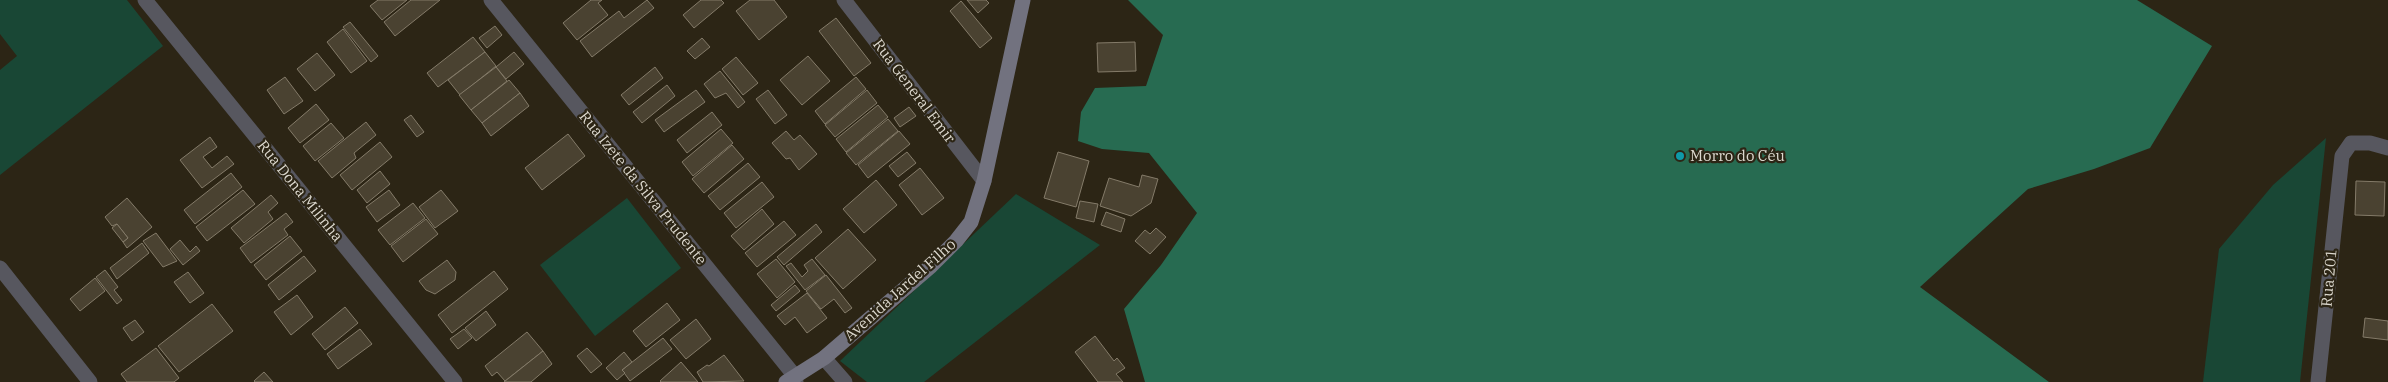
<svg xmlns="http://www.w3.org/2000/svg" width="2388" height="382" font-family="'IBM Plex Serif',serif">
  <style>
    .green { fill: #194735 }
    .forest { fill: #276b51 }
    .building { fill: #4a4231; stroke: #847b69 }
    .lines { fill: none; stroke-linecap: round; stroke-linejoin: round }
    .street { stroke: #57575f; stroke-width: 15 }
    .secondary { stroke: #72727f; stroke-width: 15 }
    .culture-dot { fill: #0f9aa8; stroke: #2c2515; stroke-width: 2 }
    .labels { text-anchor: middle; stroke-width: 4.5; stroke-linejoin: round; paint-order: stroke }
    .street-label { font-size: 15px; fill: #dcd8ce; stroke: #2c2515 }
    .poi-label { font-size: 15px; fill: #dcd8ce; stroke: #2c2515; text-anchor: start }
  </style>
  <rect width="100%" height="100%" fill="#2c2515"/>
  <g class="green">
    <path d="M0 0H127L163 46 0 175V70L17 56 0 34Z"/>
    <path d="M2326 138 2300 382H2203L2219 249 2273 185Z"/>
    <path d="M1016 194 1100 245 924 382H867L840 361Z"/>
    <path d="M627 198 681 268 595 336 540 265Z"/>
  </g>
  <path class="forest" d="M1128 0H2137L2212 46 2150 148 2094 169 2028 189 1920 287 2049 382H1145L1124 309 1161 265 1197 213 1149 153 1102 149 1078 141 1081 112 1095 88 1146 86 1163 35Z"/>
  <g class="building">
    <path d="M378 0H407L382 20 370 6Z"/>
    <path d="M411 0H440L395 36 384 22Z"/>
    <path d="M591 0H602L598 3 608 15 577 40 563 23Z"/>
    <path d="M647 0 654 8 592 57 580 41 619 11 624 18Z"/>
    <path d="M701 0H721L724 3 694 28 683 15Z"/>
    <path d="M750 0H774L787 17 759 40 736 11Z"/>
    <path d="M967 0H986L989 3 978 13Z"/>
    <path d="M961 1 992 38 980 48 950 11Z"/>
    <path d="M836 18 871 63 854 76 819 31Z"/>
    <path d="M350 22 378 56 371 62 343 27Z"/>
    <path d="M495 26 502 35 487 48 479 38Z"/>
    <path d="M343 29 367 61 351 73 327 42Z"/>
    <path d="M473 37 485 52 438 87 427 73Z"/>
    <path d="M702 38 710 47 695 59 687 51Z"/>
    <path d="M1135 42 1136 71 1098 72 1097 43Z"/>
    <path d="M485 52 496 66 460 95 448 80Z"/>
    <path d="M514 52 524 64 506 79 496 67Z"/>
    <path d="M317 53 335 75 315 91 297 69Z"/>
    <path d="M808 56 830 81 802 105 780 80Z"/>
    <path d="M736 57 758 83 743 95 722 69Z"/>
    <path d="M496 67 507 81 471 110 459 95Z"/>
    <path d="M655 67 663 78 629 105 621 95Z"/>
    <path d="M720 71 745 102 738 108 726 93 715 98 704 84Z"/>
    <path d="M285 77 303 101 284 114 267 90Z"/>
    <path d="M856 77 866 89 825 124 815 111Z"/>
    <path d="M509 80 520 93 482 123 471 110Z"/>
    <path d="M667 85 675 96 642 123 633 112Z"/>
    <path d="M696 90 705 102 664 132 655 120Z"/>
    <path d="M768 90 787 115 775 124 756 99Z"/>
    <path d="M867 90 877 103 835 137 825 125Z"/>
    <path d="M520 93 529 106 491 136 482 123Z"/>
    <path d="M316 104 329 120 300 143 288 128Z"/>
    <path d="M878 105 888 117 846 152 836 139Z"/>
    <path d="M909 107 916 116 900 127 894 118Z"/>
    <path d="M712 112 722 125 687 153 677 140Z"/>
    <path d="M411 115 424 132 417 137 404 120Z"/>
    <path d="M888 119 898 131 856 165 846 153Z"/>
    <path d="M366 122 376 135 354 153 356 158 332 178 318 161Z"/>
    <path d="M331 123 344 138 315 161 303 146Z"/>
    <path d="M721 129 733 143 693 176 682 162Z"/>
    <path d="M786 131 794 140 800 135 817 154 799 170 790 158 786 159 772 143Z"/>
    <path d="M899 131 910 144 868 178 858 165Z"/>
    <path d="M568 134 585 156 542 190 525 168Z"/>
    <path d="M210 137 217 147 203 157 212 168 227 156 234 164 202 188 180 160Z"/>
    <path d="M380 142 392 157 352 190 340 175Z"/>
    <path d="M732 145 744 159 704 193 692 179Z"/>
    <path d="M907 152 916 163 898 177 889 166Z"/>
    <path d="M1058 152 1089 161 1076 207 1044 198Z"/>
    <path d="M748 163 760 177 720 210 708 196Z"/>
    <path d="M920 168 944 198 922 215 899 185Z"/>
    <path d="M380 171 390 184 367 203 357 190Z"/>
    <path d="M231 173 242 187 195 224 184 210Z"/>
    <path d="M1142 175 1158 179 1151 203 1131 216 1100 206 1109 178 1139 187Z"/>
    <path d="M876 180 897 205 864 233 843 209Z"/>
    <path d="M2356 181 2385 182 2384 216 2355 215Z"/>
    <path d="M762 182 774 197 736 228 724 213Z"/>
    <path d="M243 190 255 204 207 241 196 227Z"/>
    <path d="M389 190 400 205 377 222 366 207Z"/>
    <path d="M441 190 458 211 435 228 419 207Z"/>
    <path d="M271 195 278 203 268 212 273 219 244 243 231 228Z"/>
    <path d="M127 198 152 227 127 248 123 242 128 238 117 224 112 226 105 217Z"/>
    <path d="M1080 201 1098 204 1094 222 1076 218Z"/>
    <path d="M413 203 425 218 390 245 378 230Z"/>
    <path d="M762 209 774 224 744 250 731 236Z"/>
    <path d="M1106 212 1125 219 1121 232 1101 225Z"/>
    <path d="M286 213 293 222 284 229 288 235 251 263 240 248Z"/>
    <path d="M426 219 438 234 403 262 391 246Z"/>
    <path d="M784 221 796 235 757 267 745 253Z"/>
    <path d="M117 224 128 238 123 242 112 228Z"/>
    <path d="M816 224 822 232 784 265 777 257Z"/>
    <path d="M1156 228 1166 237 1150 254 1135 241 1145 230 1150 234Z"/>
    <path d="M848 229 876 260 843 289 815 258Z"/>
    <path d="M156 233 177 261 163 267 143 241Z"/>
    <path d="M290 236 302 251 266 280 254 265Z"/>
    <path d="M180 240 190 252 196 246 200 251 183 265 170 249Z"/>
    <path d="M142 243 149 253 117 279 110 268Z"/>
    <path d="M304 256 316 271 279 300 268 285Z"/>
    <path d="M776 259 795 282 777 298 757 274Z"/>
    <path d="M812 259 825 275 805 290 786 266 791 263 802 277 808 271 804 265Z"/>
    <path d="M447 260 456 272 455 280 435 294 426 290 419 281Z"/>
    <path d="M105 270 118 287 114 290 122 300 117 304 96 277Z"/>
    <path d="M494 271 508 289 452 333 438 315Z"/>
    <path d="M188 272 204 293 190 303 174 282Z"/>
    <path d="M826 275 852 308 845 313 834 299 821 309 806 291Z"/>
    <path d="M95 278 105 291 80 311 70 299Z"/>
    <path d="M795 285 800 291 776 311 771 305Z"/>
    <path d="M807 293 827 318 807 333 795 317 785 325 777 316Z"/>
    <path d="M297 295 313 317 291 335 274 312Z"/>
    <path d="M667 303 680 320 646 347 633 331Z"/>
    <path d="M212 304 233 331 179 372 158 346Z"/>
    <path d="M345 307 358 323 325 350 312 334Z"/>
    <path d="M486 311 496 325 476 341 465 328Z"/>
    <path d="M2365 318 2388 321V340L2363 337Z"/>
    <path d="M696 319 711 339 686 359 670 340Z"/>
    <path d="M135 320 144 332 132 341 123 328Z"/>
    <path d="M360 329 372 344 338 369 327 354Z"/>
    <path d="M464 329 472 338 458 349 450 339Z"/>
    <path d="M527 332 543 351 505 381 497 372 492 376 485 366Z"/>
    <path d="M1095 336 1114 361 1117 358 1125 368 1116 374 1123 382H1098L1075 352Z"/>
    <path d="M663 338 672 349 630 381 622 370Z"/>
    <path d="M156 348 179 378 174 382H127L121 374Z"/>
    <path d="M587 348 602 364 591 373 577 356Z"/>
    <path d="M543 351 552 364 531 382H504Z"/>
    <path d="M624 352 632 362 622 370 625 373 617 380 606 368Z"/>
    <path d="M724 355 744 381 703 382 697 372 707 365 709 366Z"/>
    <path d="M681 362 698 382H661L660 381Z"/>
    <path d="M264 372 273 382H255L254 381Z"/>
  </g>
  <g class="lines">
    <g class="street">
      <path d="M145 0 455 382"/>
      <path d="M491 0 794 375 796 382"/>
      <path d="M844 0 984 181"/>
      <path d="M0 268 90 382"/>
      <path d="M824 358 845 382"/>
      <path d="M2318 382 2342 156 2351 143H2370L2388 148"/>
    </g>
    <path class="secondary" d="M786 382 824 358 931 266 956 241 971 222 984 181 1023 0"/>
  </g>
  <circle class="culture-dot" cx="1680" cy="156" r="5"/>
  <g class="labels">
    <g class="street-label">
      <text transform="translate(914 91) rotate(53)" y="5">Rua General Emir</text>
      <text transform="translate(643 188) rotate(51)" y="5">Rua Izete da Silva Prudente</text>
      <text transform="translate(300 191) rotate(51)" y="5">Rua Dona Milinha</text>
      <text transform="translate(2329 278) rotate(-85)" y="5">Rua 201</text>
      <text transform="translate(900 290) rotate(-42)" y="5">Avenida Jardel Filho</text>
    </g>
    <g class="poi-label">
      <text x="1690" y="161">Morro do Céu</text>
    </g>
  </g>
</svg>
